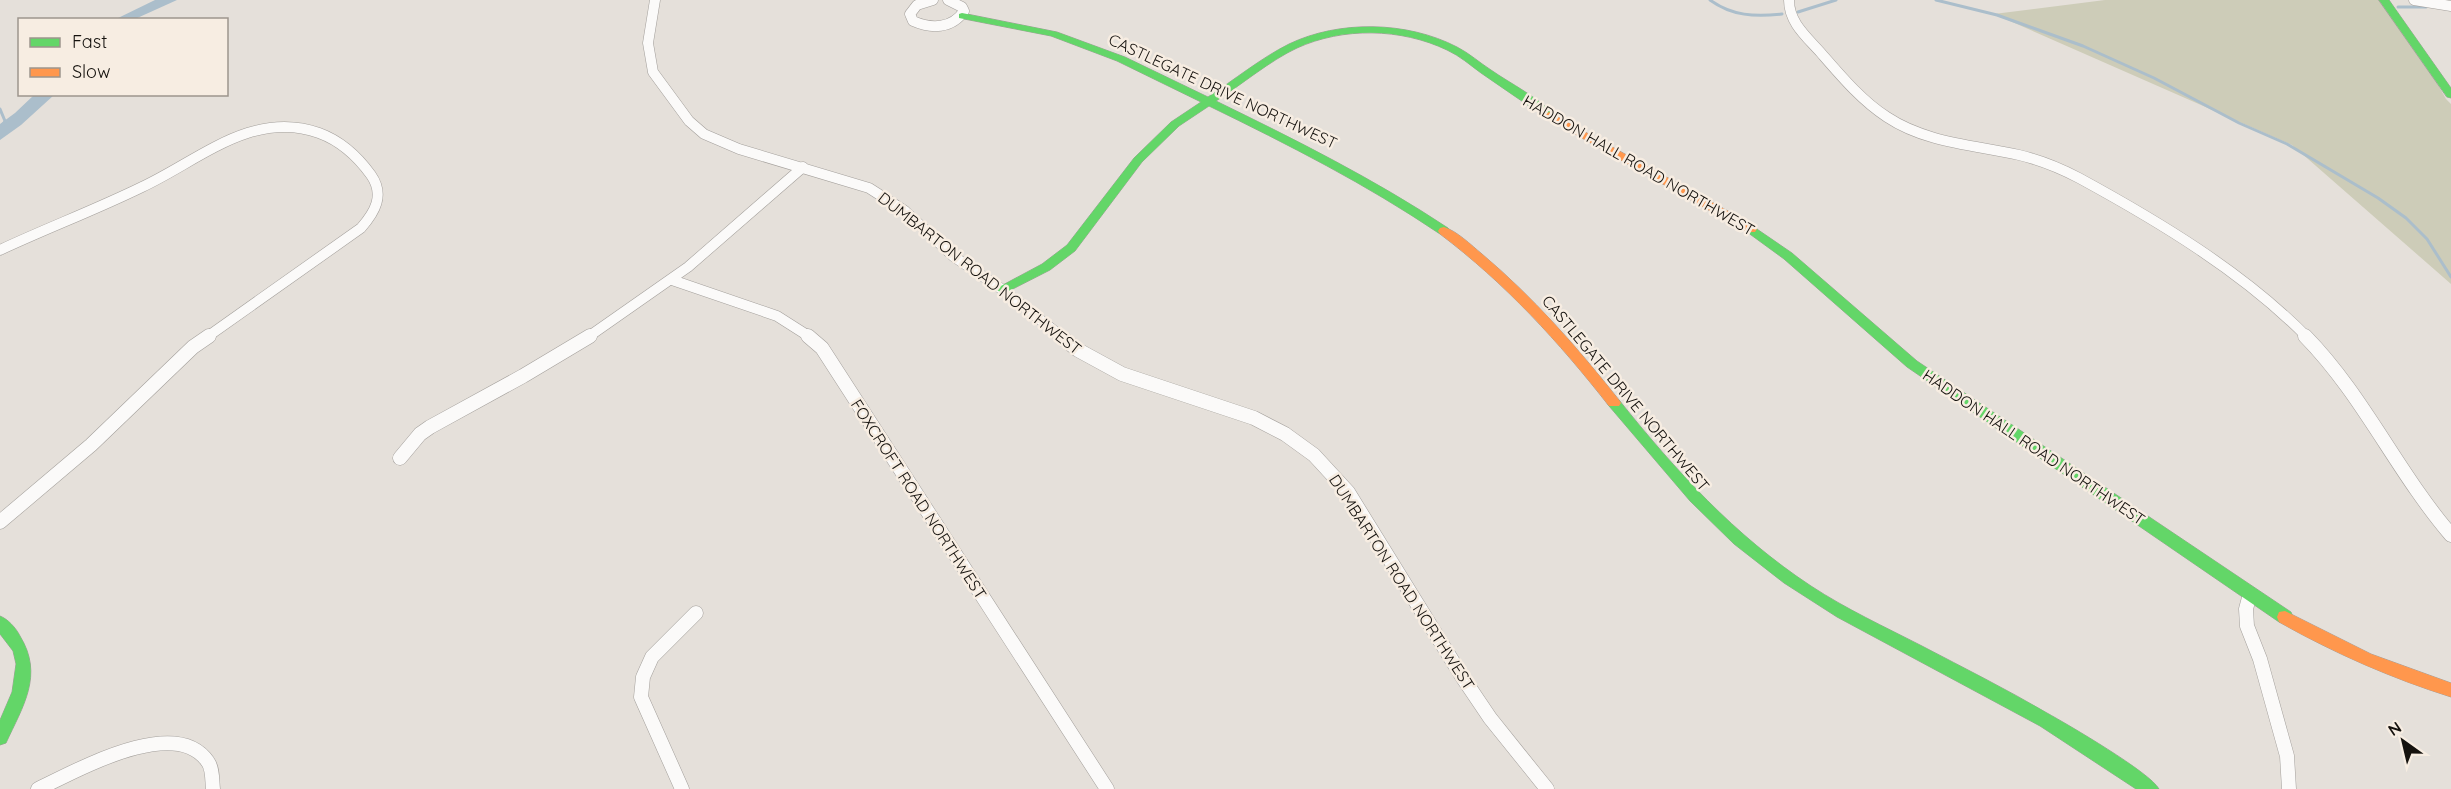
<svg xmlns="http://www.w3.org/2000/svg" width="2451" height="789" font-family="Quicksand,sans-serif">
  <style>
    .green { fill: #cdccb8 }
    .water { fill: #abbecb }
    .lines { fill: none; stroke-linecap: round; stroke-linejoin: round }
    .stream { stroke: #abbecb; stroke-width: 3 }
    .street-far1-casing { stroke: #a39f9b; stroke-width: 11 }
    .street-casing { stroke: #a39f9b; stroke-width: 15 }
    .fast-casing { stroke: #a39f9b; stroke-width: 1 }
    .slow-casing { stroke: #a39f9b; stroke-width: 1 }
    .street-far1 { stroke: #fbfaf9; stroke-width: 10 }
    .street { stroke: #fbfaf9; stroke-width: 14 }
    .fast { fill: #63d668; fill-rule: evenodd }
    .slow { fill: #ff974d; fill-rule: evenodd }
    .labels { text-anchor: middle; stroke-width: 5; stroke-linejoin: round; paint-order: stroke }
    .street-label { font-size: 16px; fill: #15120e; stroke: #f7ede2 }
  </style>
  <rect width="100%" height="100%" fill="#e5e0da"/>
  <path class="green" d="M2105 0H2382L2410 35 2446 99 2451 104V284L2292 145 1994 14Z"/>
  <g class="water">
    <path d="M155 0H177L135 19H116Z"/>
    <path d="M34 95H54L21 125 0 140V124L15 113Z"/>
  </g>
  <g class="lines">
    <g class="stream">
      <path d="M1710 0C1732 16 1755 17 1782 14"/>
      <path d="M1936 0 1997 15 2083 46 2154 78 2239 123 2287 144 2378 198 2406 218 2427 239 2451 277"/>
      <path d="M2398 7H2426"/>
      <path d="M1798 12 1836 0"/>
      <path d="M0 109 5 121 3 125"/>
    </g>
    <g class="street-far1-casing">
      <g id="street-far1">
        <path d="M655 0 648 43 653 72 689 121 704 134 739 149 869 188 905 211 953 256 1003 290 1062 337"/>
        <path d="M933 0 917 5 910 14 913 21C931 29 952 29 964 11L962 7 948 0"/>
        <path d="M1789 0C1789 23 1807 37 1821 53 1841 76 1862 101 1887 117 1926 143 1975 145 2019 155 2040 160 2060 168 2079 178 2158 221 2243 272 2307 337"/>
        <path d="M2414 0 2451 6"/>
        <path d="M0 250C47 228 95 210 142 187 198 161 253 109 319 133 341 141 358 157 371 175 385 195 375 212 361 228L207 337"/>
        <path d="M672 280 777 316 810 337"/>
        <path d="M588 337 688 267 803 167"/>
      </g>
    </g>
    <g class="street-casing">
      <g id="street">
        <path d="M808 336 822 348 1107 789"/>
        <path d="M1060 336 1078 350 1122 374 1254 418 1285 434 1314 455 1348 492 1463 678 1490 718 1547 789"/>
        <path d="M2305 336C2363 395 2397 472 2451 535"/>
        <path d="M400 458 420 434 430 427 523 376 590 336"/>
        <path d="M0 522 91 445 193 347 209 336"/>
        <path d="M2250 594 2246 609 2247 626 2260 659 2287 756 2289 789"/>
        <path d="M38 789C76 771 176 714 208 762 213 769 212 781 213 789"/>
        <path d="M682 789 641 697 643 677 652 657 696 613"/>
      </g>
    </g>
    <g class="fast-casing">
      <g id="fast">
        <path d="M2379 0H2389L2451 88V98L2447 97Z"/>
        <path d="M962 13 1057 32 1125 57 1208 97C1234 80 1261 58 1289 44 1339 20 1407 21 1457 47 1469 53 1480 63 1491 70 1511 84 1538 97 1554 115L1549 118 1545 117C1524 102 1502 88 1481 73 1470 65 1460 56 1447 50 1401 28 1343 27 1297 48 1271 60 1241 85 1216 101 1296 140 1374 179 1448 228L1450 231 1448 234H1440C1366 184 1289 145 1209 106L1179 126 1142 162 1075 251 1050 270 1003 294 997 290 999 287 1042 264 1067 245 1134 158 1171 122 1201 102 1117 61 1051 36 959 18V14Z"/>
        <path d="M1751 225 1792 253 1917 361 2291 612 2293 617 2291 622 2285 623 2279 622 1907 367 1784 259 1747 232 1745 229 1747 226Z"/>
        <path d="M1614 398 1619 400C1675 470 1735 536 1811 586 1846 609 1885 627 1922 646 1964 668 2006 689 2047 713 2067 724 2151 773 2159 789H2136L2040 726 1837 617 1784 583 1734 544 1690 501 1609 406 1607 403 1609 400Z"/>
        <path d="M0 616C8 619 16 628 20 636 44 675 23 706 6 743L0 745V720L12 692 16 664 13 651 0 634Z"/>
      </g>
    </g>
    <g class="slow-casing">
      <g id="slow">
        <path d="M1549 112 1755 226 1757 229 1755 232H1747L1545 117 1544 115Z"/>
        <path d="M1444 227C1457 231 1471 245 1482 254 1533 297 1577 347 1619 400L1621 403 1619 406H1609C1559 342 1505 283 1440 234L1438 231 1440 228Z"/>
        <path d="M2285 611 2371 654 2451 683V697C2391 678 2334 653 2279 622L2277 617 2279 612Z"/>
      </g>
    </g>
    <use href="#street-far1" class="street-far1"/>
    <use href="#street" class="street"/>
    <use href="#fast" class="fast"/>
    <use href="#slow" class="slow"/>
  </g>
  <g class="labels">
    <g class="street-label">
      <text transform="translate(1223 91) rotate(25)" y="6">CASTLEGATE DRIVE NORTHWEST</text>
      <text transform="translate(1639 165) rotate(30)" y="6">HADDON HALL ROAD NORTHWEST</text>
      <text transform="translate(980 273) rotate(38)" y="6">DUMBARTON ROAD NORTHWEST</text>
      <text transform="translate(1626 393) rotate(50)" y="6">CASTLEGATE DRIVE NORTHWEST</text>
      <text transform="translate(2034 447) rotate(34)" y="6">HADDON HALL ROAD NORTHWEST</text>
      <text transform="translate(919 499) rotate(57)" y="6">FOXCROFT ROAD NORTHWEST</text>
      <text transform="translate(1402 582) rotate(57)" y="6">DUMBARTON ROAD NORTHWEST</text>
    </g>
  </g>
  <rect x="18" y="18" width="210" height="78" fill="#f7ede2" stroke="#9d958d" stroke-width="1.5"/>
  <rect x="30" y="38" width="30" height="9" fill="#63d668" stroke="#9d958d" stroke-width="1.5"/>
  <text x="72" y="48" font-size="18" fill="#15120e">Fast</text>
  <rect x="30" y="68" width="30" height="9" fill="#ff974d" stroke="#9d958d" stroke-width="1.5"/>
  <text x="72" y="78" font-size="18" fill="#15120e">Slow</text>
  <g transform="translate(2403 741) rotate(326)" stroke="#f7ede2" stroke-width="4.5" paint-order="stroke">
  <path d="M0-4.5L10 22L0 15L-10 22Z" fill="#15120e"/>
  <text y="-9" font-size="16" font-weight="bold" text-anchor="middle" fill="#15120e">N</text>
  </g>
</svg>
